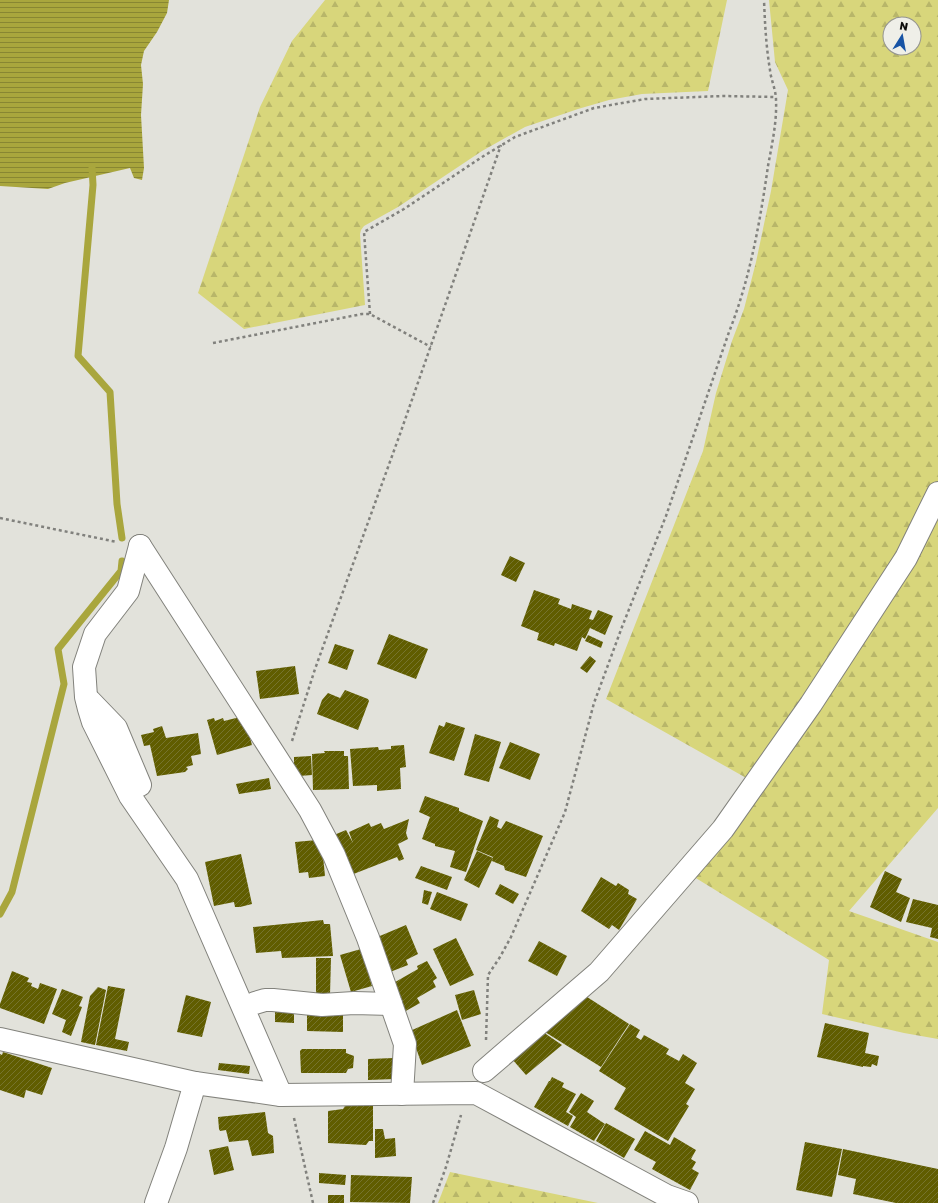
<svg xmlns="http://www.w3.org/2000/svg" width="938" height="1203" font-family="'Golos Text',sans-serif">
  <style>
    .forest { fill: url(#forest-firs); fill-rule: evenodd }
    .water { fill: url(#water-rules) }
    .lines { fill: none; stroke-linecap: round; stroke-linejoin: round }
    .stream { stroke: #a9a63d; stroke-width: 7 }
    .building { fill: url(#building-hatch) }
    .minor-casing { stroke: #82827c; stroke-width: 24 }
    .tertiary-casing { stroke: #82827c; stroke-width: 24 }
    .path { stroke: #81817d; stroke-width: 2.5; stroke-dasharray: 3 3; stroke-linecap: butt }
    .minor { stroke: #fff; stroke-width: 22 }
    .tertiary { stroke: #fff; stroke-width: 22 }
  </style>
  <defs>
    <pattern id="forest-firs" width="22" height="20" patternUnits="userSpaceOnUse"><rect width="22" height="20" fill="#d8d67b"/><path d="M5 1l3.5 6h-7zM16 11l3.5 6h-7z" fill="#b8b669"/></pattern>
    <pattern id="water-rules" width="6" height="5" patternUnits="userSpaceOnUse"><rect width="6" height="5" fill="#a9a63d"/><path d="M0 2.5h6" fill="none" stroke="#888632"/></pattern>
    <pattern id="building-hatch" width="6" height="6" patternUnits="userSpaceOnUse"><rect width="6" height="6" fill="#605d00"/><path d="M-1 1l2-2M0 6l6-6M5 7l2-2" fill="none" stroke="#76742e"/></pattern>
  </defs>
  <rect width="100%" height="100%" fill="#e2e2db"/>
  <g class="forest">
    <path d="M325 0H727L708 91 642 94 609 100 578 109 525 127 482 151 398 207 364 226 361 230 360 234 365 305 244 329 198 293 260 107 292 41Z"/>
    <path d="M769 0H938V808L849 911 938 942V1039L904 1033 822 1014 829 960 686 872 757 784 606 699 703 451 716 393 732 341 744 309 756 262 771 191 788 90 775 62ZM890 24H914V48H890Z"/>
    <path d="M450 1172 598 1203H438Z"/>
  </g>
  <path class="water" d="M0 0H169L167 13 157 32 144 51 141 65 143 84 141 115 144 168 142 180 134 178 130 168 65 183 48 189 0 186Z"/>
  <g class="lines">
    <g class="stream">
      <path d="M92 167 93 185 78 356 110 392 117 504 122 538"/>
      <path d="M0 914 12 892 64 684 58 649 121 571 122 561"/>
    </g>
  </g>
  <g class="building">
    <path d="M510 556 525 563 516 582 501 575Z"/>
    <path d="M534 590 560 599 558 604 571 609 572 604 592 611 589 619 593 620 590 626 598 610 613 616 605 635 590 628 585 639 582 637 577 651 555 643 554 646 537 640 539 633 521 626Z"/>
    <path d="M389 634 428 649 416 679 377 664Z"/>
    <path d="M588 635 603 642 601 648 585 641Z"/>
    <path d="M335 644 354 650 347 670 328 663Z"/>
    <path d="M590 656 596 661 587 673 580 668Z"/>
    <path d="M295 666 299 694 260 699 256 671Z"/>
    <path d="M345 690 368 699 369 701 358 730 317 714 322 700 328 693 340 698Z"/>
    <path d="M244 716 252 745 217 755 207 720 214 718 215 721 223 718 224 721Z"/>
    <path d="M446 722 465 728 454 761 429 753 439 725 444 727Z"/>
    <path d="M162 726 166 738 198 733 201 754 191 756 193 765 186 767 188 769 185 772 157 776 150 745 144 746 141 735 154 732 153 729Z"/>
    <path d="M475 734 501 742 489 782 464 775Z"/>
    <path d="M510 742 540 754 530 780 499 768Z"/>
    <path d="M404 745 406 767 400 768 401 789 377 791V785L353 786 350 749 378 747 379 750 391 749V746Z"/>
    <path d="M324 751H344V756H348L349 789 313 790 312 754 325 753Z"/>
    <path d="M311 756 312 775 299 776 294 768V757Z"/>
    <path d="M269 778 271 789 239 794 236 784Z"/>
    <path d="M425 796 459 808V811L483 821 466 872 450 867 455 851 435 846V844L422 839 430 817 419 812Z"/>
    <path d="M490 816 499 820 497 827 501 829 506 821 543 836 526 877 505 870 504 866 492 861 493 857 476 850Z"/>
    <path d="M409 819 406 833 408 839 398 844 404 859 399 861 397 857 351 875 334 835 346 830 353 843 349 832 369 823 371 827 381 823 384 829Z"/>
    <path d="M317 840 322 846 325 876 309 878 308 872 299 873 295 842Z"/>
    <path d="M477 851 493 858 479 888 464 880Z"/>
    <path d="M241 854 252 904 240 907H235L234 902 214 906 205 862Z"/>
    <path d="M421 866 452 877 447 890 415 878Z"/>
    <path d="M885 871 902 879 896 892 910 898 901 922 870 907Z"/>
    <path d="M601 877 616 886 618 883 629 890 628 894 637 899 619 930 612 925 609 929 581 911Z"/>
    <path d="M500 884 519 894 513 904 495 894Z"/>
    <path d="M424 890 432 892 428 905 422 903Z"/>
    <path d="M437 892 468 904 461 921 430 909Z"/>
    <path d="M913 899 938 905V939L930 937 932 928 906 922Z"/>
    <path d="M323 920 324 924H330L333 956 282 958 281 951 256 953 253 927Z"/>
    <path d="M406 925 418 954 406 960 408 965 390 972 375 938Z"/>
    <path d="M456 938 474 975 450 986 433 949Z"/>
    <path d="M539 941 567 956 557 976 528 961Z"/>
    <path d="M361 949 372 986 351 992 340 955Z"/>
    <path d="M316 958H331L330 995H316Z"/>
    <path d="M427 961 437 978 433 981 436 987 417 998 420 1003 404 1012 390 985 418 969 417 966Z"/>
    <path d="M12 971 29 978 27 982 32 983 31 986 38 989 40 983 57 989 44 1024 0 1008V1004Z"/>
    <path d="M108 986 125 989 115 1039 129 1042 127 1051 96 1045Z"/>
    <path d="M98 987 106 990 95 1045 81 1042 90 996Z"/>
    <path d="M62 989 83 997 79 1006 82 1007 71 1036 62 1032 66 1020 52 1014Z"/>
    <path d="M474 990 481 1014 462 1020 455 995Z"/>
    <path d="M186 995 211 1002 202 1037 177 1032Z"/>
    <path d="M584 995 629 1024 601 1067 545 1032Z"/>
    <path d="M275 1009 294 1010V1023L275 1022Z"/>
    <path d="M457 1010 471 1046 422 1065 410 1031Z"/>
    <path d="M307 1012 343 1014V1032L307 1031Z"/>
    <path d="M825 1023 869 1033 865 1053 879 1056 877 1066 872 1064 871 1067 863 1066V1067L817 1057Z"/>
    <path d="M630 1024 640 1030 636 1037 641 1040 644 1035 669 1049 666 1054 679 1061 683 1054 697 1063 685 1083 695 1089 686 1104 689 1106 668 1141 614 1109 626 1088 599 1071Z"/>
    <path d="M543 1032 562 1045 526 1075 512 1059Z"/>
    <path d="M302 1049H346V1053L354 1056 353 1068 348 1069 346 1073H301L300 1051Z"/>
    <path d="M3 1052 52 1068 42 1095 26 1090 24 1098 0 1090V1054L2 1055Z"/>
    <path d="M394 1058 395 1079 368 1080V1059Z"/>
    <path d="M219 1063 250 1066 249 1074 218 1070Z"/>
    <path d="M552 1077 564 1083 562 1087 576 1094 566 1112 573 1116 568 1126 534 1107 549 1081H550Z"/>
    <path d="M581 1093 594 1101 587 1112 605 1124 594 1141 570 1127 576 1117 569 1112Z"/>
    <path d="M345 1106H373V1141H369L366 1145 328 1143V1111L343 1109Z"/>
    <path d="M265 1112 268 1133 273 1136 274 1153 252 1156 248 1140 229 1142 226 1130 220 1131 219 1129 218 1117Z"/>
    <path d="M606 1123 635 1139 624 1158 596 1141Z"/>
    <path d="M375 1129H383L385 1139 395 1138 396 1156 375 1158Z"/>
    <path d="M645 1131 670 1145 674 1137 696 1150 691 1159 696 1162 692 1169 699 1173 690 1190 652 1169 656 1162 634 1150Z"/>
    <path d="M805 1142 842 1149 832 1197 796 1190Z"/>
    <path d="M228 1146 234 1170 214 1175 209 1150Z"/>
    <path d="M843 1149 938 1169V1203H896L853 1194 856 1179 838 1175Z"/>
    <path d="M319 1173 346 1175 345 1185 319 1183Z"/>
    <path d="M351 1175 412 1177 410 1203 350 1202Z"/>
    <rect x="328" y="1195" width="16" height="8"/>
  </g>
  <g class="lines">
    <g class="minor-casing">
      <g id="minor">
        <path d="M140 546 310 810 334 855 368 938 405 1044 402 1094"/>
        <path d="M140 546 128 591 95 634 84 667 86 697 89 709 93 722 130 796 187 879 281 1095"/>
        <path d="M90 701 116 728 140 785"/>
        <path d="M255 1003 265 1000H273L322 1005 354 1003 391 1004"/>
        <path d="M484 1071 599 972 723 829 811 704 906 558 938 493"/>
        <path d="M156 1203 176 1148 195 1083"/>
      </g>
    </g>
    <g class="tertiary-casing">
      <path id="tertiary" d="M0 1039 195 1083 281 1095 476 1093 667 1196 687 1203"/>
    </g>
    <g class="path">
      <path d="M370 314 364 232 404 209 482 157 515 137 594 108 645 99 723 96 776 97"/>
      <path d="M213 343 362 314H370L431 347"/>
      <path d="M0 518 117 542"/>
      <path d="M292 741 315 669 400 434 501 145"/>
      <path d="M486 1040 488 975 500 957 511 937 565 812 594 703 622 627 666 516 729 332C750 279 760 222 768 166 772 144 777 122 776 100 776 90 771 80 770 70 766 46 765 24 764 0"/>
      <path d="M294 1118 313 1203"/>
      <path d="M433 1203 446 1167 461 1115"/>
    </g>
    <use href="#minor" class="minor"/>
    <use href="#tertiary" class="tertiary"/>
  </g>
  <g transform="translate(902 36) rotate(11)"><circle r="19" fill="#efefe8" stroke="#959590"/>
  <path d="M0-3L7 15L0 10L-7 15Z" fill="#1854a5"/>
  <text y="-6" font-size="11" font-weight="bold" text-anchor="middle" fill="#0e0e0c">N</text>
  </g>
</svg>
